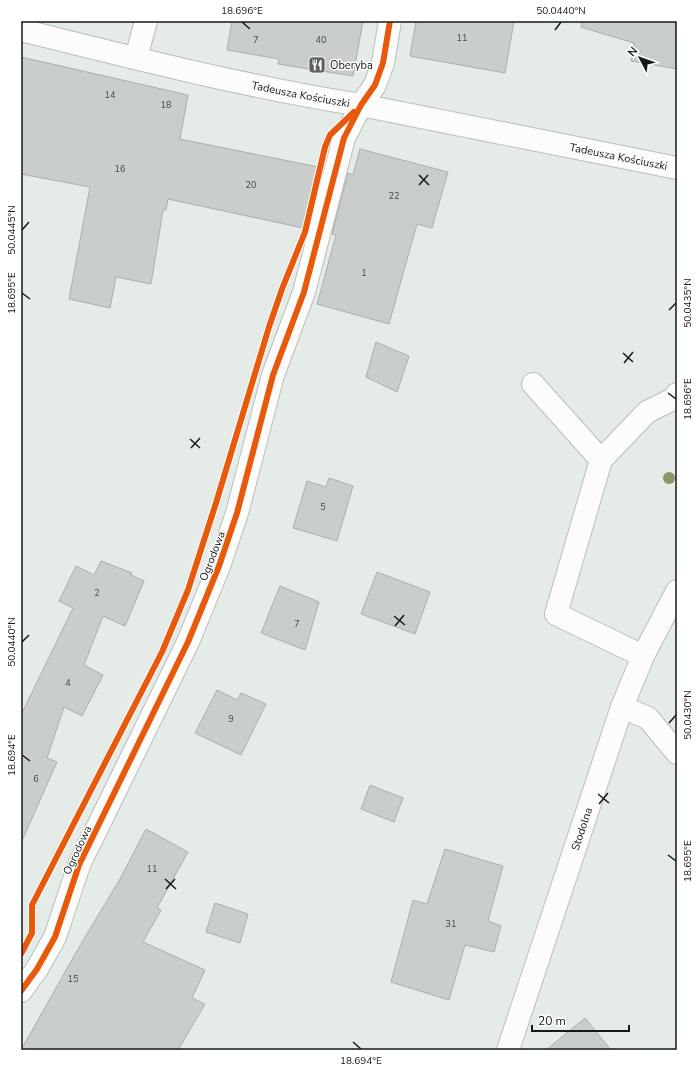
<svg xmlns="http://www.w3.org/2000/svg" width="698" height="1071" font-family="'Nunito Sans',sans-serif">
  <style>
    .building { fill: #caceca; stroke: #abafab }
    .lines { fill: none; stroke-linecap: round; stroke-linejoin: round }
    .minor-casing { stroke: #babebb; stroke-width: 24 }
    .minor { stroke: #fbfcfb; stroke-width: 22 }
    .cycleway-casing { stroke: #fff; stroke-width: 8 }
    .cycleway { stroke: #e8590c; stroke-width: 6 }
    .tree { fill: #8c9568 }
    .ticks { fill: none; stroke: #151917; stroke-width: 1.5 }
    .labels { text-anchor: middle; stroke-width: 3; stroke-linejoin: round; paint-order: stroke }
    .number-label { font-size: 9px; fill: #424644 }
    .poi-label { font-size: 11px; fill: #151917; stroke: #fff; text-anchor: start }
    .street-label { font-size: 11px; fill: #151917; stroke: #fff }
    .neatline { fill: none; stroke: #151917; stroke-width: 1.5 }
    .ticks-label { font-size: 10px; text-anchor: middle; fill: #151917 }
  </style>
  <rect width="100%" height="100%" fill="#e5ebe6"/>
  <g class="building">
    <path d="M232 21H363L353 76 278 64 279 59 227 50Z"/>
    <path d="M416 21H514L505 73 410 56Z"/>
    <path d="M582 21H677V69L631 61 634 43 581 27Z"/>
    <path d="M21 57 188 95 180 139 323 168 308 229 168 199 166 210H163L151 284 116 277 110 308 69 299 90 187 21 174Z"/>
    <path d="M360 149 448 172 432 228 417 224 389 324 317 304 336 235 332 234 348 173 353 175Z"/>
    <path d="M376 342 409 356 397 392 366 377Z"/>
    <path d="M329 478 353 486 337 541 293 528 307 481 326 487Z"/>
    <path d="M101 561 132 573 131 575 144 581 125 626 103 616 84 665 103 675 82 716 64 707 47 758 57 762 21 843V715L73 608 59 601 76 566 94 575Z"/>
    <path d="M377 572 430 592 415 634 361 614Z"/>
    <path d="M280 586 319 602 305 650 261 633Z"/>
    <path d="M217 690 237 700 241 693 266 704 241 755 195 733Z"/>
    <path d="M370 785 403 798 394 822 361 809Z"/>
    <path d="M146 829 188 852 157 908 161 910 143 942 205 970 192 998 205 1004 178 1050H21L82 942 120 879Z"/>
    <path d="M445 849 503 866 488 921 501 926 494 952 465 945 449 1000 391 982 413 900 427 904Z"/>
    <path d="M215 903 248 914 240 943 206 932Z"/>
    <path d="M585 1018 611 1050H546Z"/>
  </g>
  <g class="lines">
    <g class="minor-casing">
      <g id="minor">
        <path id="s1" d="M21 30C133 58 247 87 361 105L677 168"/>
        <path d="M136 58 146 21"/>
        <path d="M533 384 601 460"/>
        <path d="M643 656 556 614 601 460 647 412 673 399 677 394"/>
        <path d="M622 707 648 718 677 753"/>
        <path d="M21 991 37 969 55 937 79 865 188 642 219 566 237 513 273 375 304 292 344 138 361 105 375 85 383 63 390 21"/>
        <path id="s2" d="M508 1050 622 707 643 656 677 591"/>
      </g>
    </g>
    <use href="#minor" class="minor"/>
    <g class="cycleway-casing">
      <g id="cycleway">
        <path d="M21 954 32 933V905L162 652 188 590 216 503 269 327 282 289 305 232 325 147 330 135 354 112"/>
        <path d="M21 991 37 969 55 937 79 865 188 642 219 566 237 513 273 375 304 292 344 138 361 105 375 85 383 63 390 21"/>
      </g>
    </g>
    <use href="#cycleway" class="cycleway"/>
  </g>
  <circle class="tree" cx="669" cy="478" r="6"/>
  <path class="ticks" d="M242 22 250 29M555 30 561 22M419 175 429 185M419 185 428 175M22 230 29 222M22 293 30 299M669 310 676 303M623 353 633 362M624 363 633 352M668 393 676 399M190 439 200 448M191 448 200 438M394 616 405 625M395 626 404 615M22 642 29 635M669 723 676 715M22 755 30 761M598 794 609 803M599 804 608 793M668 855 676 861M165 879 176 889M166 889 175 879M353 1042 361 1049"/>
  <defs>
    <g id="restaurant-square" transform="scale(0.9)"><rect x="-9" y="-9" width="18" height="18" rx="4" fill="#5e625f" stroke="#fff"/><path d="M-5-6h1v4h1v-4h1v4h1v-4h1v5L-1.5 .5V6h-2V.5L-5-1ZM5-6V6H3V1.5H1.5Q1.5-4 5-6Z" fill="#fff"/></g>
  </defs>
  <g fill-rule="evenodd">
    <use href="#restaurant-square" x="317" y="65"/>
  </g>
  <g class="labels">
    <g class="number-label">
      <text x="462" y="41">11</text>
      <text x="256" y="43">7</text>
      <text x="321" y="43">40</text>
      <text x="110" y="98">14</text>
      <text x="166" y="108">18</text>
      <text x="120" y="172">16</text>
      <text x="251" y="188">20</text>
      <text x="394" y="199">22</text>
      <text x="364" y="276">1</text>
      <text x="323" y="510">5</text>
      <text x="97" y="596">2</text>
      <text x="297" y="627">7</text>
      <text x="68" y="686">4</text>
      <text x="231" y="722">9</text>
      <text x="36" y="782">6</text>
      <text x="152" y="872">11</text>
      <text x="451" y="927">31</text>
      <text x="73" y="982">15</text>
    </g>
    <g class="poi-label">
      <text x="330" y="69">Oberyba</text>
    </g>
    <g class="street-label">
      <text dy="4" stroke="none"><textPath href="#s1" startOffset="287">Tadeusza Kościuszki</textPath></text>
      <text dy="4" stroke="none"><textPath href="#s1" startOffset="611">Tadeusza Kościuszki</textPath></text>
      <text transform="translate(212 556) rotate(-69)" y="4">Ogrodowa</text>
      <text dy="4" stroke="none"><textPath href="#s2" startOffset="233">Stodolna</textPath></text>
      <text transform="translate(77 850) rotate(-65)" y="4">Ogrodowa</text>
    </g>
  </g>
  <rect width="698" height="1071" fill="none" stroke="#ffffff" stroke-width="44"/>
  <g transform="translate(640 58) rotate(311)" stroke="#ffffff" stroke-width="3" paint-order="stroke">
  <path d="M0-3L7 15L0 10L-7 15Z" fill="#151917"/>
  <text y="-6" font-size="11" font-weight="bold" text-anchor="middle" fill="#151917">N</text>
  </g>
  <path d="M532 1025v6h97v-6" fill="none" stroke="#151917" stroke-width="2"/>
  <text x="538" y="1025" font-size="12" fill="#151917" stroke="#ffffff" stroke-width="3" paint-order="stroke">20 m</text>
  <rect x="22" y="22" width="654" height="1027" class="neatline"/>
  <g class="ticks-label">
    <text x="242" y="14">18.696°E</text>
    <text x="561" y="14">50.0440°N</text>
    <text transform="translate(11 230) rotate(-90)" y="4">50.0445°N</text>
    <text transform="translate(11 293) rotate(-90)" y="4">18.695°E</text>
    <text transform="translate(687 303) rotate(-90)" y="4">50.0435°N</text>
    <text transform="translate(687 399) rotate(-90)" y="4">18.696°E</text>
    <text transform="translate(11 642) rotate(-90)" y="4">50.0440°N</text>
    <text transform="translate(687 715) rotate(-90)" y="4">50.0430°N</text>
    <text transform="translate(11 755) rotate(-90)" y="4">18.694°E</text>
    <text transform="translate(687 861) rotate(-90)" y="4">18.695°E</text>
    <text x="361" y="1064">18.694°E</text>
  </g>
</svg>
